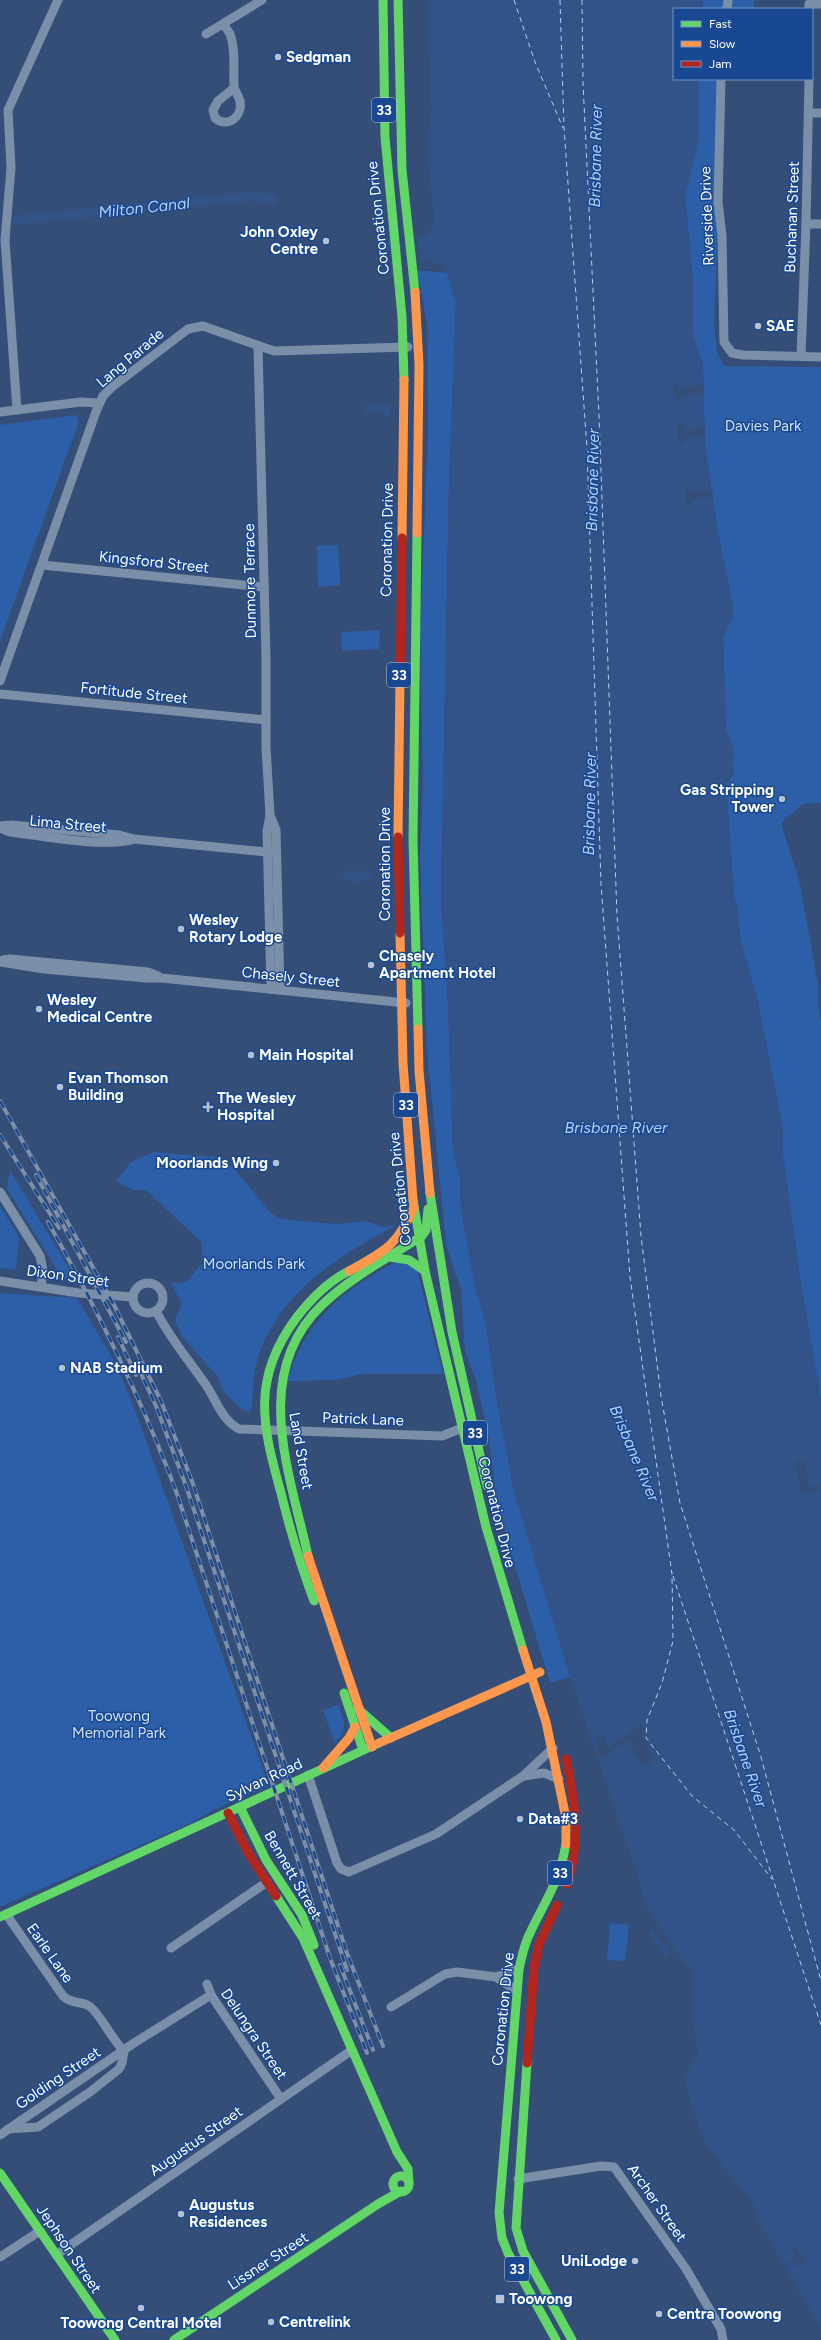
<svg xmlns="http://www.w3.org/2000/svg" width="821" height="2340" font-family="Figtree,sans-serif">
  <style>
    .green { fill: #2d5fa8 }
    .water { fill: #325388 }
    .pier { fill: #344e77 }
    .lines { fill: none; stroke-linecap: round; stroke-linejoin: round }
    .canal { stroke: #325388; stroke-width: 9 }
    .ferry { stroke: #b4d0f6; stroke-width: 1; stroke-dasharray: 5 4; stroke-linecap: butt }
    .street { stroke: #7c8fa9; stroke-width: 9 }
    .fast { stroke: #63d668; stroke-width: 9 }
    .slow { stroke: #ff974d; stroke-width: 9 }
    .jam { stroke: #b3261e; stroke-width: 9 }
    .rail-casing { stroke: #7d8fa9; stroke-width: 4 }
    .rail { stroke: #194892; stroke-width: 2.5; stroke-dasharray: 8; stroke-linecap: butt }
    .poi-dot { fill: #b8c1cf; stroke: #194892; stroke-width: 1.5 }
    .labels { text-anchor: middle; stroke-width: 3; stroke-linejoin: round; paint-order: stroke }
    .shield { fill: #194892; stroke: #bac8de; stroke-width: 1 }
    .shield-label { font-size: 14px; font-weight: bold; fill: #fff }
    .poi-label { font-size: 15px; font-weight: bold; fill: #fff; stroke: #194892; text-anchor: start }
    .street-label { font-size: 15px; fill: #fff; stroke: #194892 }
    .park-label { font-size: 15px; fill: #cfe1fb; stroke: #194892 }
    .water-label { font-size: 16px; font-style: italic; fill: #b4d0f6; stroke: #194892 }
  </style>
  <rect width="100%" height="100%" fill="#344e77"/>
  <g class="green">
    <path d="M703 0H754V9H702Z"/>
    <path d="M699 79H725L714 319 717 352 724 366 821 367V803L803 804 781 823 800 884 819 990 818 1003 821 1019V1399L801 1284 783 1155V1129L757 998 740 939 737 905 734 896 726 785 734 773 726 731 723 637 733 616V606L718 534 705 446 703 366 693 335V282L685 196 699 140Z"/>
    <path d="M417 270 447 273 456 303 449 483 441 900 448 1003 453 1151 460 1178 461 1208 475 1286 486 1324 497 1401 514 1491 570 1677 550 1683 497 1505 489 1438 476 1380 465 1351 461 1289 446 1244 427 1051 420 858 423 787 420 632 428 433 427 323Z"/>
    <path d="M76 415 79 421 0 641V425Z"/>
    <path d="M338 545 340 585 318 587 317 546Z"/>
    <path d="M380 630 379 649 342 651 341 632Z"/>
    <path d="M153 1152 225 1158 270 1212 279 1219 336 1224 366 1221 382 1227 395 1226C336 1257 274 1296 256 1365 252 1380 254 1396 251 1411L248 1412 239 1407 224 1392 218 1377 181 1335 176 1323V1317L182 1304 171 1283 186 1282 203 1263 201 1242 146 1190H132L116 1181 131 1162Z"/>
    <path d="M11 1172 78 1283 66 1281 63 1279 7 1189 8 1178Z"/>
    <path d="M0 1206 19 1237 16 1270 0 1268Z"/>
    <path d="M400 1261 417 1270 443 1374H362L336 1380 287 1381C302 1334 324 1307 365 1280 377 1273 387 1265 400 1261Z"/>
    <path d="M0 1293 77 1298 117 1366 138 1418 269 1786 213 1810 193 1822 0 1907Z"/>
    <path d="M338 1705C345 1723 348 1727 335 1743L323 1710Z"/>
    <path d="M610 1923 629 1925 625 1961 607 1960Z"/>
  </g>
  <g class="water">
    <path d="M427 0H703L702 9H674V79H699V140L685 196 693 282V335L703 366 705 446 718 534 733 606V616L723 637 726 730C737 747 736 768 726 785L734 896 737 905 740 939 757 998 783 1129V1155L801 1284 821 1399V2328L758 2220 754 2205 705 2143 691 2104 685 2078 698 2051 691 2014 693 1973 682 1960 644 1902 636 1871 570 1677 514 1491 497 1401 486 1324 475 1286 461 1208 460 1178 453 1150 448 1003 441 900 449 483 456 303 447 273 443 265 420 259 417 236H428L434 219 427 153 431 109Z"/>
    <path d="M391 404 390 415 384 417 382 412H365V405Z"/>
    <path d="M371 871V879H363L357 883 343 879V871Z"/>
    <path d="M652 1929 670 1954 665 1957 648 1932Z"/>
  </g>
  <g class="pier">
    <path d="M678 382 679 388 703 385V393L680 396 681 402H676L673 383Z"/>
    <path d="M678 424H683L684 431 705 427V435L684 438V444L679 445Z"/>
    <path d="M685 486H689L690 492 712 489 713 497 692 500V505L687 506Z"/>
    <path d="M805 1460 809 1487 821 1485V1489L801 1494 796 1461Z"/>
    <path d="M640 1724 643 1727 651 1753 652 1766 642 1763 634 1752 629 1740 610 1751 611 1754 601 1758 600 1754 594 1756 592 1752 599 1750 595 1737 604 1734 608 1747 627 1735Z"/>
    <path d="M794 2245 805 2261 802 2264 799 2262 800 2265 796 2268 793 2263 798 2258 785 2267 783 2265 796 2256 790 2247Z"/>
  </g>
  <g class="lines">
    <g class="canal">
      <path d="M16 220 254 196 273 200"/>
      <path d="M382 247 398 246"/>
    </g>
    <g class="ferry">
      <path d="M514 0 535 62 563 128"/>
      <path d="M560 0 564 128 587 448 601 884 630 1277 672 1574 673 1641 662 1683 647 1720 646 1738 692 1796 734 1830 772 1879"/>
      <path d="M582 0 583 83 599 416 617 915 641 1236 661 1396 680 1503 761 1757 821 1981"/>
      <path d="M673 1576 821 2025"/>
    </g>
    <g class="street">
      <path d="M727 9 728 0"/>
      <path d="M809 9V4H821"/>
      <path d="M223 24C226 28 230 32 231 37 236 53 233 70 234 87 235 92 239 96 240 101 243 116 228 129 215 118L213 110 218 101 234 88"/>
      <path d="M206 34 262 0"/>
      <path d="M721 79 718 202 722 236 724 342 732 353 743 355 821 357"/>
      <path d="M809 113H821"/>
      <path d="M806 224H821"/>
      <path d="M258 347 266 657V747L270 815 267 831 271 989"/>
      <path d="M801 356 806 224 809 79"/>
      <path d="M17 410 5 240 11 168 8 110 58 0"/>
      <path d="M0 412 81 402 99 403"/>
      <path d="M42 565 264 587"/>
      <path d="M0 681 97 409 103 396 112 387 188 329 203 326 274 351 408 347"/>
      <path d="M0 694 266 720"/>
      <path d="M270 815 276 830 280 990"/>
      <path d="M0 826 11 825 119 835 134 839 267 852"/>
      <path d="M0 828 10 832C44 836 98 847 131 840"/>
      <path d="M3 960 10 959 148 972 158 976"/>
      <path d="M0 962 44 969 147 978H162L406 1003"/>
      <path d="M0 1192 40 1256 43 1270 41 1287"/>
      <path d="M0 1281 79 1293 133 1297"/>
      <circle cx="148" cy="1298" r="15"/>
      <path d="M156 1311C171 1340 188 1359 206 1385 216 1400 222 1420 239 1429L442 1436 462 1428"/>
      <path d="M308 1775 337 1863 341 1869 349 1872 436 1834 523 1776 553 1748"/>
      <path d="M524 1776 544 1773 559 1779"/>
      <path d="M6 1914 63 1996C71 2004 81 2001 89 2006 100 2013 112 2040 124 2051"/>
      <path d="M171 1948 267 1882"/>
      <path d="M496 1977 519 1969"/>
      <path d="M207 1984 211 1995 281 2099"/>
      <path d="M391 2007 445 1974 457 1972 496 1977 517 1991"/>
      <path d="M8 2129 38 2127 90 2092 119 2069 122 2063 124 2051"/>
      <path d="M0 2135 134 2043 211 1995"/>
      <path d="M518 2179 601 2166 614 2167 686 2269 721 2329 723 2340"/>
      <path d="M56 2255 352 2050"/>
      <path d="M0 2257 40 2231"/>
    </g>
    <g class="fast">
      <path d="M383 0 385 137 402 317 404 380"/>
      <path d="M398 0 402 170 415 292"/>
      <path d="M417 533 413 840 418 1029"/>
      <path d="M430 1193 452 1332 487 1486"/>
      <path d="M413 1200 425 1271 486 1527 523 1650"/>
      <path d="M390 1257 409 1260 425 1271"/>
      <path d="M308 1556C290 1473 250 1374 322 1305 351 1277 388 1258 422 1236L426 1230 428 1209"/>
      <path d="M314 1601C301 1566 290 1530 281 1493 262 1425 251 1378 297 1317 311 1299 329 1281 349 1271"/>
      <path d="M344 1693 363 1750"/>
      <path d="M358 1709 391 1738"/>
      <path d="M240 1807 266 1860 302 1915 314 1945"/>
      <path d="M276 1896 303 1938 397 2152 408 2169 409 2183"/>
      <path d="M0 1917 379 1743"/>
      <path d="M527 2063 516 2228 523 2251 572 2340"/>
      <path d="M0 2173 115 2340"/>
      <circle cx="401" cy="2184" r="8"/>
      <path d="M174 2340 378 2204 401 2191"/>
      <path d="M556 2340 508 2253 502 2238 499 2213 519 1969C522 1957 524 1944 530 1933 546 1899 559 1883 566 1844"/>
    </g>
    <g class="slow">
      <path d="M415 292 419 365 417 533"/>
      <path d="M402 538 404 380"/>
      <path d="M398 837 400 680"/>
      <path d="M400 933 403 1063 413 1200"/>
      <path d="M418 1029 419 1071 430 1193"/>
      <path d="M349 1271C385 1251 397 1246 414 1207"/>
      <path d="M308 1556 372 1747"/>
      <path d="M523 1650 546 1722 566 1818V1844"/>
      <path d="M379 1743 540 1672"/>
      <path d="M323 1768 349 1738 355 1727"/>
    </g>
    <g class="jam">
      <path d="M400 680 402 538"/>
      <path d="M398 837 400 933"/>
      <path d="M566 1759C575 1802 581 1841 567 1884"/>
      <path d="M228 1813 248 1853 276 1896"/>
      <path d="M527 2063 534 1967 539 1944 557 1905"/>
    </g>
    <g class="rail-casing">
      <g id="rail">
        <path d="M0 1101 114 1305 161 1401 193 1484 347 1953 383 2046"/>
        <path d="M0 1135 59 1228"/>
        <path d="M36 1175 126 1342"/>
        <path d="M48 1222C97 1309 141 1397 176 1491L330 1958 367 2053"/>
        <path d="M118 1337 136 1375"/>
        <path d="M137 1365 156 1406 186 1486 347 1970"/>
        <path d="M340 1965 373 2050"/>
      </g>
    </g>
    <use href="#rail" class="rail"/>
  </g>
  <g class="poi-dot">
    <circle cx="278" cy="57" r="4"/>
    <circle cx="326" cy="241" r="4"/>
    <circle cx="758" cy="326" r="4"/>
    <circle cx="782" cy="799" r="4"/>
    <circle cx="181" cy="929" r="4"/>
    <circle cx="371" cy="965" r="4"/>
    <circle cx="39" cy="1009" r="4"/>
    <circle cx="251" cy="1055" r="4"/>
    <circle cx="60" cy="1087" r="4"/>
    <path d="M206 1101h4v4h4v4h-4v4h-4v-4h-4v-4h4z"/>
    <circle cx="276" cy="1163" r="4"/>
    <circle cx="62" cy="1368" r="4"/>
    <circle cx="520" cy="1819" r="4"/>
    <circle cx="181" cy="2214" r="4"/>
    <circle cx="635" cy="2261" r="4"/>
    <rect x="495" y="2294" width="10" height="10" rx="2"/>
    <circle cx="141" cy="2308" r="4"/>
    <circle cx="659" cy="2314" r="4"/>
    <circle cx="271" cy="2322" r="4"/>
  </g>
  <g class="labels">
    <g class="shield">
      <rect x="372" y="98" width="24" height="24" rx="3"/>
      <rect x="387" y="663" width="24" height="24" rx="3"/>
      <rect x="394" y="1093" width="24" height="24" rx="3"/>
      <rect x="463" y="1421" width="24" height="24" rx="3"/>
      <rect x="548" y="1861" width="24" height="24" rx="3"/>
      <rect x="505" y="2257" width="24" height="24" rx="3"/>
    </g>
    <g class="shield-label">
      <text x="384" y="115">33</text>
      <text x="399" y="680">33</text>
      <text x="406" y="1110">33</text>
      <text x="475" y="1438">33</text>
      <text x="560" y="1878">33</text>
      <text x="517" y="2274">33</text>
    </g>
    <g class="poi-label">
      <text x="286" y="62">Sedgman</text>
      <text x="318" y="237" text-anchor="end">John Oxley<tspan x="318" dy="17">Centre</tspan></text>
      <text x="766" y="331">SAE</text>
      <text x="774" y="795" text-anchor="end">Gas Stripping<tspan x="774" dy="17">Tower</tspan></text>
      <text x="189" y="925">Wesley<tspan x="189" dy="17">Rotary Lodge</tspan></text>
      <text x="379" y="961">Chasely<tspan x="379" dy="17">Apartment Hotel</tspan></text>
      <text x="47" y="1005">Wesley<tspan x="47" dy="17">Medical Centre</tspan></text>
      <text x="259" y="1060">Main Hospital</text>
      <text x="68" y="1083">Evan Thomson<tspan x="68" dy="17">Building</tspan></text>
      <text x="217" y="1103">The Wesley<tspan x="217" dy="17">Hospital</tspan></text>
      <text x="268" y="1168" text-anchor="end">Moorlands Wing</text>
      <text x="70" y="1373">NAB Stadium</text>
      <text x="528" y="1824">Data#3</text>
      <text x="189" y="2210">Augustus<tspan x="189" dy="17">Residences</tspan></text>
      <text x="627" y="2266" text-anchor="end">UniLodge</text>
      <text x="509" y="2304">Toowong</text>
      <text x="667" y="2319">Centra Toowong</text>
      <text x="279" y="2327">Centrelink</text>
      <text x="141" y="2328" text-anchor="middle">Toowong Central Motel</text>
    </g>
    <g class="street-label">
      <text transform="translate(707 216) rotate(-92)" y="5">Riverside Drive</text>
      <text transform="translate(792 217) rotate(-88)" y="5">Buchanan Street</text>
      <text transform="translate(378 218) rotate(-96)" y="5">Coronation Drive</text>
      <text transform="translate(130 358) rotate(-40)" y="5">Lang Parade</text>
      <text transform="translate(387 540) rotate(-89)" y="5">Coronation Drive</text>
      <text transform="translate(154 562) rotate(6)" y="5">Kingsford Street</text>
      <text transform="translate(250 581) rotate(-91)" y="5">Dunmore Terrace</text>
      <text transform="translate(134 693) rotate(6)" y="5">Fortitude Street</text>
      <text transform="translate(68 824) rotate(5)" y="5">Lima Street</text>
      <text transform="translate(385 864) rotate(-90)" y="5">Coronation Drive</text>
      <text transform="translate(291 977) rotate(6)" y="5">Chasely Street</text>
      <text transform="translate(400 1189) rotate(-96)" y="5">Coronation Drive</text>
      <text transform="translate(68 1276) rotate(8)" y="5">Dixon Street</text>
      <text transform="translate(363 1419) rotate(2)" y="5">Patrick Lane</text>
      <text transform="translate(301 1451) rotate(80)" y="5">Land Street</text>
      <text transform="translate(497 1512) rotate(76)" y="5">Coronation Drive</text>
      <text transform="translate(264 1780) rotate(-25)" y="5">Sylvan Road</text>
      <text transform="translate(293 1875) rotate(60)" y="5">Bennett Street</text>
      <text transform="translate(50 1953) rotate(55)" y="5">Earle Lane</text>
      <text transform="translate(503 2009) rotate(-84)" y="5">Coronation Drive</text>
      <text transform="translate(254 2034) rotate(56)" y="5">Delungra Street</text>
      <text transform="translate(58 2078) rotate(-34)" y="5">Golding Street</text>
      <text transform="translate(196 2141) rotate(-35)" y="5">Augustus Street</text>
      <text transform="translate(657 2203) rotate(55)" y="5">Archer Street</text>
      <text transform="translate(69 2249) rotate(56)" y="5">Jephson Street</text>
      <text transform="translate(268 2261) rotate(-33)" y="5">Lissner Street</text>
    </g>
    <g class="park-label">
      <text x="763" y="431">Davies Park</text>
      <text x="254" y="1269">Moorlands Park</text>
      <text x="119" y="1721">Toowong<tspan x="119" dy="17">Memorial Park</tspan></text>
    </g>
    <g class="water-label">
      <text transform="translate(595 156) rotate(-89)" y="6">Brisbane River</text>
      <text transform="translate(144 207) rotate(-6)" y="6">Milton Canal</text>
      <text transform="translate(592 480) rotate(-89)" y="6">Brisbane River</text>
      <text transform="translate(589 804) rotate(-89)" y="6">Brisbane River</text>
      <text x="616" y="1133">Brisbane River</text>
      <text transform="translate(635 1453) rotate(67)" y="6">Brisbane River</text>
      <text transform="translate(746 1758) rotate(71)" y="6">Brisbane River</text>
    </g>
  </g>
  <rect x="673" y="8" width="140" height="72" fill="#194892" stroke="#7591be"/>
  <rect x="681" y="21" width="20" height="6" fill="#63d668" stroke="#7591be"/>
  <text x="709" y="28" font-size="12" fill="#ffffff">Fast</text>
  <rect x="681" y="41" width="20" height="6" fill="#ff974d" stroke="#7591be"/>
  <text x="709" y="48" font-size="12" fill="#ffffff">Slow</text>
  <rect x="681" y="61" width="20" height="6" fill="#b3261e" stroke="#7591be"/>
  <text x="709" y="68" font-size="12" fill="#ffffff">Jam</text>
</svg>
